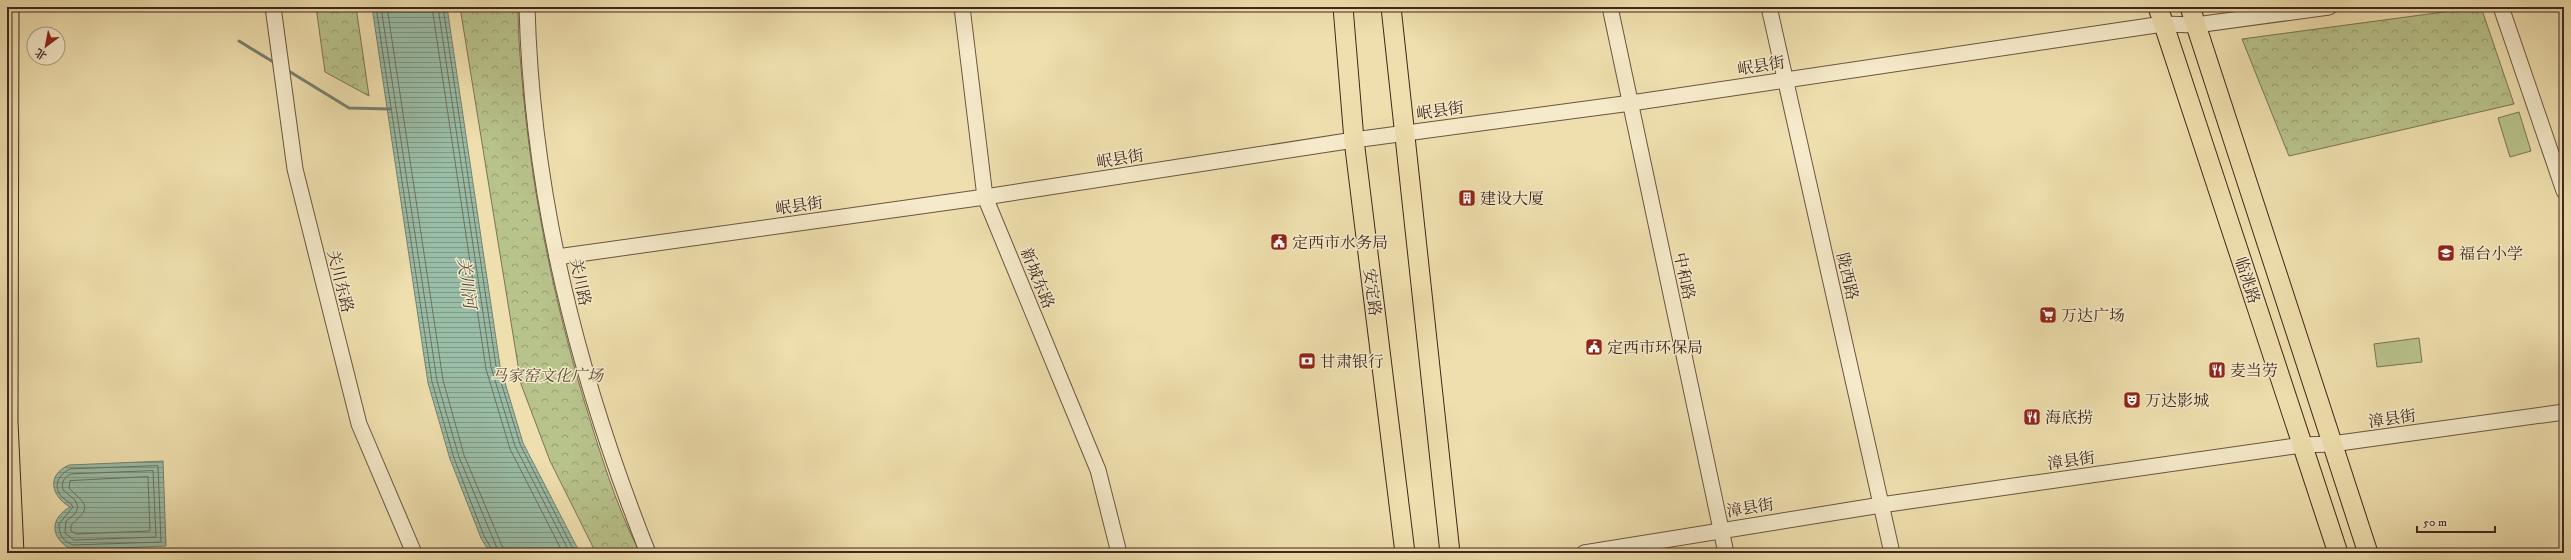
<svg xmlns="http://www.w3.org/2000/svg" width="2571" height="560" font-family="'IM FELL DW Pica','Noto Serif SC',serif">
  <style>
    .forest { fill: url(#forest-crowns); stroke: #7c7454 }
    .pitch { fill: #b8c28b; stroke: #7c7454 }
    .water { fill: url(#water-rules); stroke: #768170 }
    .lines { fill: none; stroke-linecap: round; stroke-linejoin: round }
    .shore { stroke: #6d7262; stroke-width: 1 }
    .stream { stroke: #768170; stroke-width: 3 }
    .minor-casing { stroke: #6c5542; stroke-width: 17 }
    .major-casing { stroke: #40271e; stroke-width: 21 }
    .minor { stroke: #f5eaca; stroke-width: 15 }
    .major { stroke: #efdfae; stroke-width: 19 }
    .labels { text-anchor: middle; stroke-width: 3; stroke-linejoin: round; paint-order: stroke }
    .street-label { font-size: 16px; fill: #40271e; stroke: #f5eaca }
    .poi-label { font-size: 16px; fill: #40271e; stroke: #f5eaca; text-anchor: start }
    .park-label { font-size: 16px; font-style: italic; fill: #5e4e39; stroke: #f5eaca }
    .water-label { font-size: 17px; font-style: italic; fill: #564c40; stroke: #f5eaca }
  </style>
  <defs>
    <pattern id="forest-crowns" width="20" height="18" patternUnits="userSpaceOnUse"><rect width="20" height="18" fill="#b8c28b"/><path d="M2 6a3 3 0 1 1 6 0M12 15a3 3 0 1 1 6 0" fill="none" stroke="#979e71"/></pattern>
    <pattern id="water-rules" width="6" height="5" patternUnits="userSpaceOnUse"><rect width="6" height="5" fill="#9abda7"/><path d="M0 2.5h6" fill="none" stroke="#7f9a87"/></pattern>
  </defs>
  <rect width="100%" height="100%" fill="#efdfae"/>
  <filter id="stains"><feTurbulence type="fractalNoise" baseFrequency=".005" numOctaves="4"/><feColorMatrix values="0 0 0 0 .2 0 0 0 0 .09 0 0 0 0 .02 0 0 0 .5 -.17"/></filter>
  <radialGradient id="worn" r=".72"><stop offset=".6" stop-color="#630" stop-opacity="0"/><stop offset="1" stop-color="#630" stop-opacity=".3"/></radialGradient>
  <g class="forest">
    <path d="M316 7H356L369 96 325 72Z"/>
    <path d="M460 7H518C518 38 521 69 524 101 534 202 554 299 583 397 599 449 615 504 640 553H596L550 461 521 384Z"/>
    <path d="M2481 7 2514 104 2289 156 2242 39Z"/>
  </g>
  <g class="pitch">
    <path d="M2519 112 2531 151 2510 157 2498 118Z"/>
    <path d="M2419 338 2422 362 2377 367 2374 344Z"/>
  </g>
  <g class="water">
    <path d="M372 7H447L500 366 523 443 580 553H490L481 538 450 459 428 383Z"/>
    <path d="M163 461 166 546 72 550C50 538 49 519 70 507 51 496 46 475 69 465Z"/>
  </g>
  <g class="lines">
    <g class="shore">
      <path d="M376 7 432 382 454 458 484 536 494 553"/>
      <path d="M381 7 437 381 459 457 499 553"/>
      <path d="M387 7 443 380 464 455 505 553"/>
      <path d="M432 7 486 369 510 449 563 553"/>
      <path d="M438 7 491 367 515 446 570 553"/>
      <path d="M443 7 496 366 520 444 575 553"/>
      <path d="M158 466 161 542 73 545C63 541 59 535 59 524L73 507C71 502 66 501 62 497 52 486 59 474 70 469Z"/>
      <path d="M153 471 156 537 74 540 65 533 66 521 75 514 78 507 75 500 63 490C61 482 64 477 71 474Z"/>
      <path d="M148 477 150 531 76 534 71 531V525C94 505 85 505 69 488L70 481Z"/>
    </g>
    <g class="stream">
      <path d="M239 41 275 63"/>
      <path d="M287 70 349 108 390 109"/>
    </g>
    <g class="minor-casing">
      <g id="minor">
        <path d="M273 7 295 169 359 424 414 553"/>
        <path d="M527 7C532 197 578 377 648 553"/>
        <path d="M962 7 985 197 1098 470 1119 553"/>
        <path d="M1610 7 1726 553"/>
        <path d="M1769 7 1892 553"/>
        <path d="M2501 7 2564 191"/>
        <path d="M557 257 985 197 1354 140 1631 103 2163 24 2196 25 2329 7"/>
        <path d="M1584 553 1881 505 2302 445 2332 444 2564 412"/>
      </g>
    </g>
    <g class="major-casing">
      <g id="major">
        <path d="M9 7 8 422 14 553"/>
        <path d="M1343 7 1354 140 1405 553"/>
        <path d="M1391 7 1450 553"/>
        <path d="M2158 7 2338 553"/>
        <path d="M2190 7 2368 553"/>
      </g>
    </g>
    <use href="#minor" class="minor"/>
    <use href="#major" class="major"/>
  </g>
  <defs>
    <g id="building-square" transform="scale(0.9)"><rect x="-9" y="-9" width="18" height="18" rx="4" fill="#8f2418" stroke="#f5eaca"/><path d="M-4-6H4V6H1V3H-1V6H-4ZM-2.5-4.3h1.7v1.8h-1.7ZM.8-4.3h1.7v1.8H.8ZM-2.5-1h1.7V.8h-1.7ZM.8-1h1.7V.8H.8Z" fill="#fff"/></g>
    <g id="civic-square" transform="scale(0.9)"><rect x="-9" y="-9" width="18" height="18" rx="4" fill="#8f2418" stroke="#f5eaca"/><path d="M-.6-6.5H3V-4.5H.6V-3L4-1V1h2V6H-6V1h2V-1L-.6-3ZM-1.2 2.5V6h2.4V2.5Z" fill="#fff"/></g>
    <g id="school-square" transform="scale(0.9)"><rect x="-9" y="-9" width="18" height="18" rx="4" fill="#8f2418" stroke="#f5eaca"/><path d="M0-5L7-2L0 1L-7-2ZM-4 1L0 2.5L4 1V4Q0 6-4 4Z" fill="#fff"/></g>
    <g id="supermarket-square" transform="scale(0.9)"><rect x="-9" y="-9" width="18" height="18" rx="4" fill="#8f2418" stroke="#f5eaca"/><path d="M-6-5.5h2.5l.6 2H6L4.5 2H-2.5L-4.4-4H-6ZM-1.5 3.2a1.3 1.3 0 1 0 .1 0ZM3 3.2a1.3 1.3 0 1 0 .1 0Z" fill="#fff"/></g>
    <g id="bank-square" transform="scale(0.9)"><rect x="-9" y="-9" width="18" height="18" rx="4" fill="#8f2418" stroke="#f5eaca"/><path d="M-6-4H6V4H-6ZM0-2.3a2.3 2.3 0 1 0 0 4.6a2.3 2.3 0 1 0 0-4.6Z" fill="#fff"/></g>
    <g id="restaurant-square" transform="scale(0.9)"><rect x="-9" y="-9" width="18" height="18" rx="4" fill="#8f2418" stroke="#f5eaca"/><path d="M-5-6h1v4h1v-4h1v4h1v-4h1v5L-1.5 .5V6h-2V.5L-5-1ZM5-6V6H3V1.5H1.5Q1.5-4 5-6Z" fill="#fff"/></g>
    <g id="theatre-square" transform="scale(0.9)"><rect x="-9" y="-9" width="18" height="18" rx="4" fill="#8f2418" stroke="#f5eaca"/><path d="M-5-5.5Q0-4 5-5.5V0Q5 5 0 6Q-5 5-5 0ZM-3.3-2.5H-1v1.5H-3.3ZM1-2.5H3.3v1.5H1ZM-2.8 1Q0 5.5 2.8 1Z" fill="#fff"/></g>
  </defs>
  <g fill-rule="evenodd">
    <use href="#building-square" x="1467" y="198"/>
    <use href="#civic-square" x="1279" y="242"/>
    <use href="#school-square" x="2446" y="253"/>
    <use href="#supermarket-square" x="2048" y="315"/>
    <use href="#civic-square" x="1594" y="347"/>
    <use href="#bank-square" x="1307" y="361"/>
    <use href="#restaurant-square" x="2217" y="370"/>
    <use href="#theatre-square" x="2132" y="400"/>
    <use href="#restaurant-square" x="2032" y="417"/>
  </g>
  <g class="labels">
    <g class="street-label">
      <text transform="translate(1761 65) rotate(-9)" y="6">岷县街</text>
      <text transform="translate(1440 110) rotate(-8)" y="6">岷县街</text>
      <text transform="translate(1120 158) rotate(-9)" y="6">岷县街</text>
      <text transform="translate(799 205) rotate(-8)" y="6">岷县街</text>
      <text transform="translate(1685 276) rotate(78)" y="6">中和路</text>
      <text transform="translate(1848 276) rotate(77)" y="6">陇西路</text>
      <text transform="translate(1038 278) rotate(68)" y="6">新城东路</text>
      <text transform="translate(2248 280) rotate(72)" y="6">临洮路</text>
      <text transform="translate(341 281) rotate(76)" y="6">关川东路</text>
      <text transform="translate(581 282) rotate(78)" y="6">关川路</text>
      <text transform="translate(1373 292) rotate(83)" y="6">安定路</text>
      <text transform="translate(2392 418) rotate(-8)" y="6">漳县街</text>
      <text transform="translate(2071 460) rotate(-8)" y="6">漳县街</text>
      <text transform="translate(1750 507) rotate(-9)" y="6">漳县街</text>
    </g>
    <g class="poi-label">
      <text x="1480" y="204">建设大厦</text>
      <text x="1292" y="248">定西市水务局</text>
      <text x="2459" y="259">福台小学</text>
      <text x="2061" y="321">万达广场</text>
      <text x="1607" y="353">定西市环保局</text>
      <text x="1320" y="367">甘肃银行</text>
      <text x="2230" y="376">麦当劳</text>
      <text x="2145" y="406">万达影城</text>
      <text x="2045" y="423">海底捞</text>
    </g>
    <g class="park-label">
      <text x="547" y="381">马家窑文化广场</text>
    </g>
    <g class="water-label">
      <text transform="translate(467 283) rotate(82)" y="6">关川河</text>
    </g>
  </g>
  <rect width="2571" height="560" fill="none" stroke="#efdfae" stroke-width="24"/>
  <rect x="8" y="8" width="2555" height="544" fill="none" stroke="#40271e" stroke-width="2"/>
  <rect x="12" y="12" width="2547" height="536" fill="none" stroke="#40271e"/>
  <g transform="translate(46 46) rotate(212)"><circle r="19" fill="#f5eaca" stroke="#ad9c85"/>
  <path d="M0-3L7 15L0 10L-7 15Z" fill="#8f2418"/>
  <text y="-6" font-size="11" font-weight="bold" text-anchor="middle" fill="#40271e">北</text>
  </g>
  <path d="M2417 526v6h78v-6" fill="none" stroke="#40271e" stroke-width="2"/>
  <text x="2423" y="526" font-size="12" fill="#40271e" stroke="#f5eaca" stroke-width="3" paint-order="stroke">50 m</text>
  <rect width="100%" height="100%" filter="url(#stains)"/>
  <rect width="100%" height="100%" fill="url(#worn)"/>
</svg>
